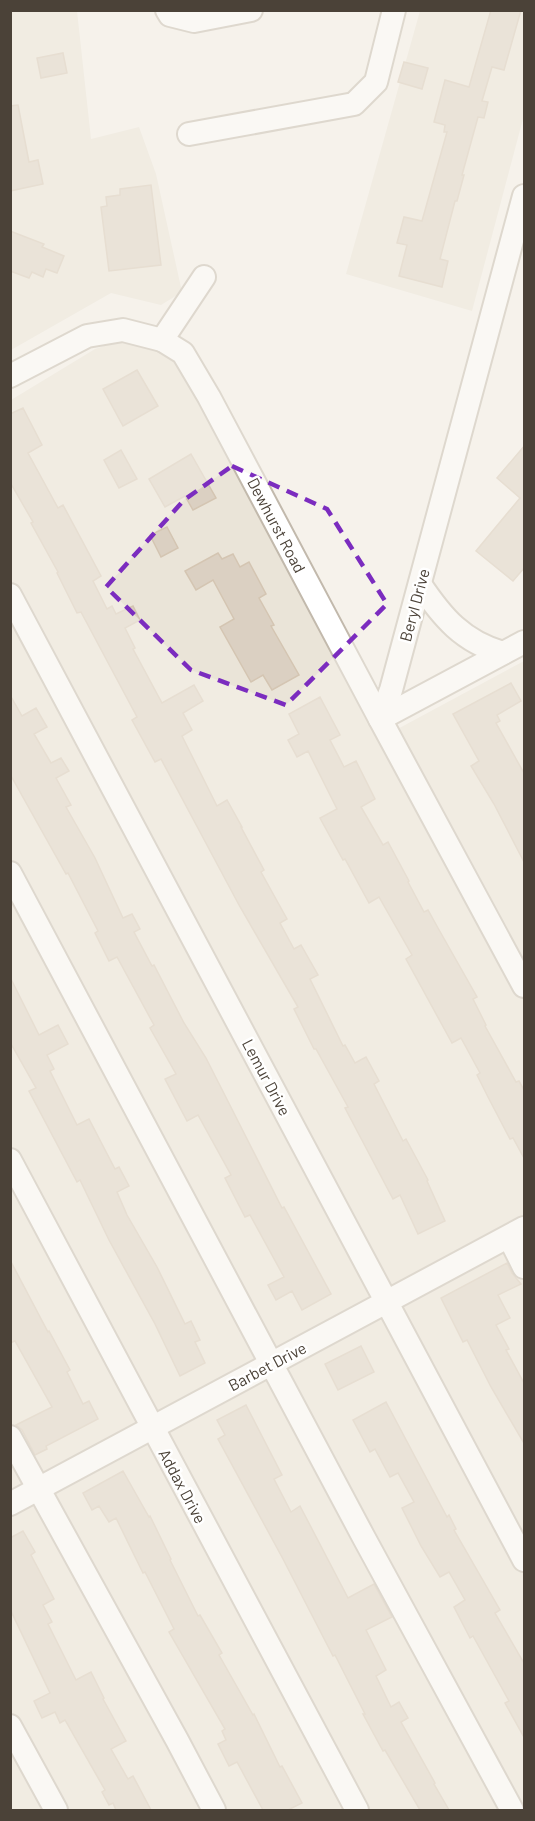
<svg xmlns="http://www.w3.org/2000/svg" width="535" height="1821" font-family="Barlow,sans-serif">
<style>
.residential{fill:#eae4d8}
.building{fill:#dbd0c2;stroke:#d4c5b2;stroke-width:1.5}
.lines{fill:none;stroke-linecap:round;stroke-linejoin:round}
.minor-casing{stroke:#c2b9ac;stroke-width:26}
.minor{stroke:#fff;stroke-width:22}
.marked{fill:none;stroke:#7b2cbf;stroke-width:4.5;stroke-dasharray:12 8;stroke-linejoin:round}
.labels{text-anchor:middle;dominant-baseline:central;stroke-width:5;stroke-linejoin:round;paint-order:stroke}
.street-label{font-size:16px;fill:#4b4238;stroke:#fff}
</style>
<rect width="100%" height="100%" fill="#f6f2eb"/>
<!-- residential -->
<g class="residential">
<polygon points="11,11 77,11 91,139 139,127 156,174 182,292 161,305 111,293 11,350"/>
<polygon points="420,11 524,11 524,115 472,311 346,274"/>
<polygon points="122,340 156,348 181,367 379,739 524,661 524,1810 11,1810 11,400 95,349"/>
</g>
<!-- building -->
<g class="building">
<polygon points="491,10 521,10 504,70 492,67 482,101 488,102 484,118 478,117 462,175 464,175 457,201 455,201 440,259 448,261 442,287 399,276 407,245 397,243 404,217 422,221 447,132 444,132 445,125 434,122 445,80 469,87"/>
<polygon points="63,53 67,73 41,78 37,58"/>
<polygon points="404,62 428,68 422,89 398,82"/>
<polygon points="18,105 29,162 38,160 43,184 10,191 10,106"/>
<polygon points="151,185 161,265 109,271 101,207 107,206 106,197 120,195 120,189"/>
<polygon points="10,231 44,244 42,247 64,256 57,273 46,269 43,277 32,272 29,278 10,271"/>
<polygon points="137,370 158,406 123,426 103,389"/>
<polygon points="23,408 42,445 28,453 58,508 63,505 101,576 93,581 107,609 112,606 116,614 133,606 140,620 125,628 135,648 133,649 162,703 194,685 203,701 183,713 192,730 182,736 217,806 227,800 242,827 241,827 264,870 261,872 287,919 280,923 294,949 301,945 318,975 310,979 343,1046 345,1045 355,1063 366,1057 379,1081 374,1084 403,1141 406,1139 428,1180 427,1181 445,1221 418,1234 400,1195 393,1199 345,1108 348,1107 316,1049 314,1049 294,1009 298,1007 239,905 161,759 155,762 132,720 137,717 81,612 77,613 57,573 58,572 31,523 33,522 10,482 10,414"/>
<polygon points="525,445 525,567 513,581 476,551 520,498 497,478"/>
<polygon points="121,450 137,479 119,488 104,460"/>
<polygon points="191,454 216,498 193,510 185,496 165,507 149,479"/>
<polygon points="167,527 178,548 161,557 150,535"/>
<polygon points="218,553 222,559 233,554 240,567 249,562 266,594 259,598 274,625 271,626 299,675 272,690 263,675 251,682 220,627 234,619 213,580 196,590 185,571"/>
<polygon points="511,683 521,701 497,715 500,721 496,723 525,775 525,864 494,804 471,766 479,761 453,714"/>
<polygon points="10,695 22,716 36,708 47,727 34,734 51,763 61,758 69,771 56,778 71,805 66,807 95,858 123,918 132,914 140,929 134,932 152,966 154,965 184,1023 206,1058 282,1208 284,1207 331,1294 302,1310 292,1291 276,1300 268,1285 284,1277 250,1215 245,1217 225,1178 231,1175 198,1115 187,1121 165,1079 176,1074 150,1028 154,1025 117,957 109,961 95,933 98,931 68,873 66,874 10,774"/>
<polygon points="320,697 340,735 330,740 344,767 356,761 375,799 361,807 383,845 388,842 409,881 408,882 424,912 428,910 438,928 477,997 473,999 486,1025 485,1026 516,1082 519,1081 525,1092 525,1160 513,1138 510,1139 488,1097 477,1075 480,1073 461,1038 452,1043 406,959 412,955 379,897 369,903 345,859 343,860 320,818 337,809 308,751 297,757 288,740 299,734 289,714"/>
<polygon points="10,977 39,1035 58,1025 68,1044 47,1055 54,1069 50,1071 77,1125 89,1119 115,1169 119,1167 129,1186 117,1192 127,1215 157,1267 185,1324 191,1321 200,1340 195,1342 205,1363 180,1376 155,1324 109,1240 80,1180 77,1182 29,1091 36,1088 10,1042"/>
<polygon points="10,1260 48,1332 49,1331 70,1370 67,1372 83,1404 89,1401 98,1419 46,1446 47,1449 35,1455 22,1430 16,1425 52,1407 15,1341 10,1343"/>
<polygon points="507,1263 512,1273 521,1284 498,1295 510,1318 496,1325 509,1349 506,1350 525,1385 525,1445 491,1387 467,1340 463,1342 441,1298"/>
<polygon points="361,1346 374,1372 338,1390 325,1364"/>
<polygon points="386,1402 447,1517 449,1515 456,1529 454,1530 500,1610 495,1613 525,1665 525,1739 505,1703 509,1701 473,1636 470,1638 454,1607 465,1600 449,1572 440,1577 421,1546 402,1508 414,1502 398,1473 390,1477 375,1449 370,1452 353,1420"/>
<polygon points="246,1405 282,1475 274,1479 291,1512 300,1506 348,1598 374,1584 392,1617 366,1630 386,1670 376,1676 391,1707 399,1702 408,1718 401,1722 435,1783 434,1784 449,1810 420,1810 385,1750 383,1751 363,1714 365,1714 335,1655 333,1656 283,1559 218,1439 225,1435 217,1420"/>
<polygon points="123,1471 149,1517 150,1516 171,1559 170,1560 198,1616 200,1615 222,1653 219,1655 253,1715 254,1714 280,1767 282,1766 302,1803 288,1810 263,1810 237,1762 229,1766 218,1744 226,1740 222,1731 225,1729 169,1632 174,1629 145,1572 143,1573 116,1518 109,1522 99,1506 92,1510 83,1493"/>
<polygon points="23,1531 35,1552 31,1555 54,1599 43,1605 52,1622 48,1624 76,1680 91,1672 104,1698 103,1699 126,1741 111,1749 128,1779 133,1776 151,1810 116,1810 113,1803 109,1805 102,1792 105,1790 65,1720 60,1723 55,1712 42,1718 34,1701 50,1693 10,1609 10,1538"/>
</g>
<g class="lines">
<defs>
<g id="minor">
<polyline points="167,10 170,15 194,21 251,10"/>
<polyline points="189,134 354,104 376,82 394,10"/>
<polyline points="524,196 391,690 380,719 524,986"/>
<polyline points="162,340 204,277"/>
<polyline points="10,376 87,336 123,330 162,340 183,353 209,397 380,719 524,642"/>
<path d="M420,584C442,617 463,642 503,653"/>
<polyline points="10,595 524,1560"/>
<polyline points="10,873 363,1536 512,1810"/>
<polyline points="10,1160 357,1810"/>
<polyline points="509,1237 524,1267"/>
<polyline points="10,1437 177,1740 214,1810"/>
<polyline points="10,1504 524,1228"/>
<polyline points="10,1726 56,1810"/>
</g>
</defs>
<!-- minor casing -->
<use href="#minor" class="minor-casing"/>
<!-- minor -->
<use href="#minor" class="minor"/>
</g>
<!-- marked area -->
<path d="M0 0H535V1821H0ZM232,466L327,509L387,604L286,705L191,670L106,587L184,500Z" fill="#f6f2eb" fill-opacity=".55" fill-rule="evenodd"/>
<path class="marked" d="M232,466L327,509L387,604L286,705L191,670L106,587L184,500Z"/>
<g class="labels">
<!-- street labels -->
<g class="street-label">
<text transform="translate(277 525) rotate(62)">Dewhurst Road</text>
<text transform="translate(414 605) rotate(-75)">Beryl Drive</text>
<text transform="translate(267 1077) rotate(62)">Lemur Drive</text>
<text transform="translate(267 1366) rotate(-28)">Barbet Drive</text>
<text transform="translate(183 1486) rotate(62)">Addax Drive</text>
</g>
</g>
<!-- border -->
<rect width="535" height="1821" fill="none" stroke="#4b4238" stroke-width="24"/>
</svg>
